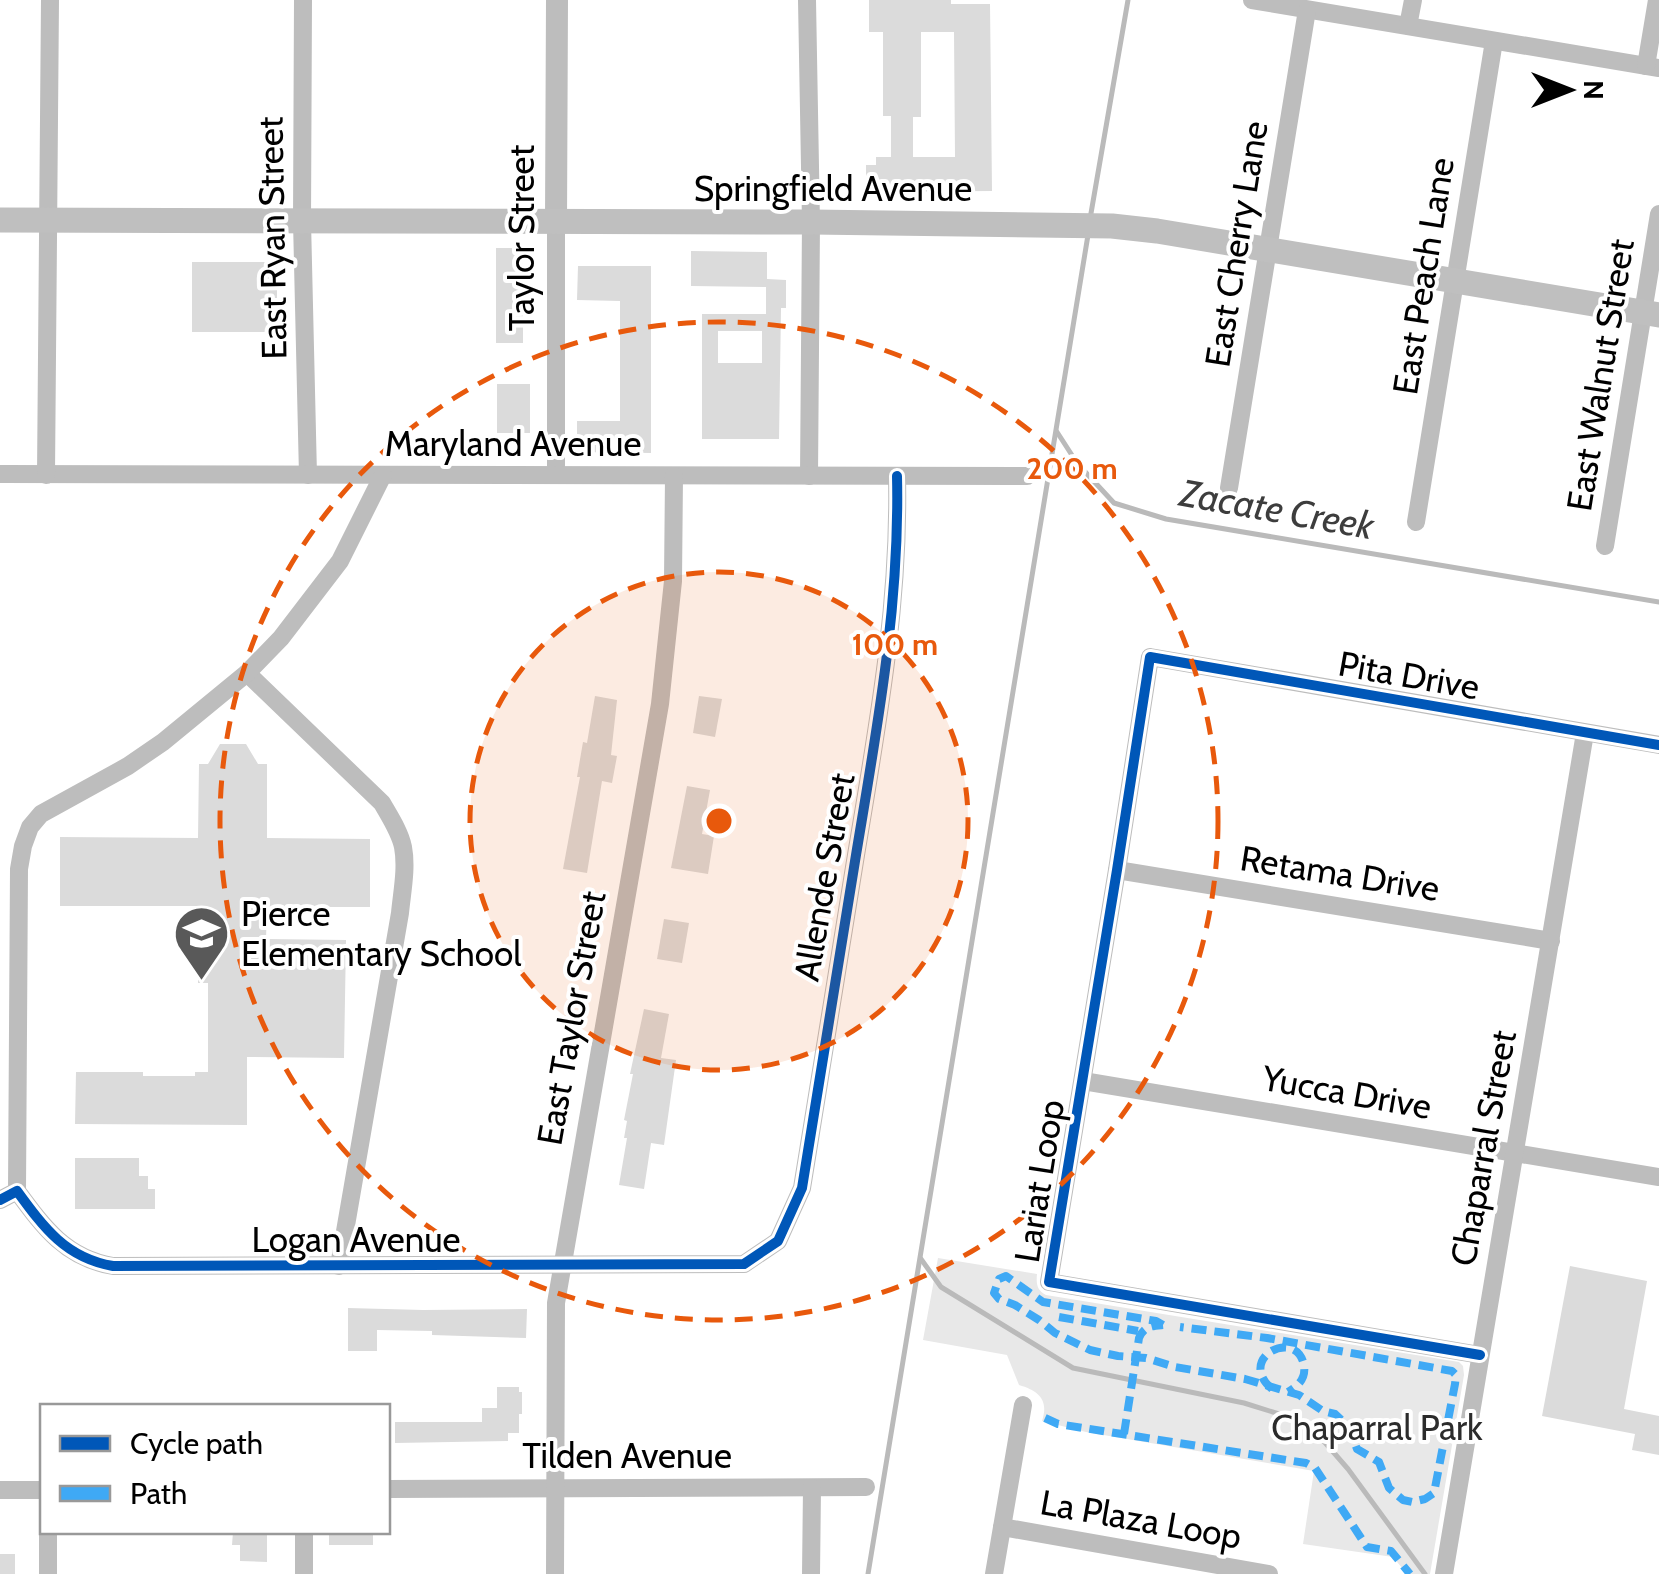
<svg xmlns="http://www.w3.org/2000/svg" width="1659" height="1574" font-family="Cabin,sans-serif">
<style>
.green{fill:#e8e8e8}
.lines{fill:none;stroke-linecap:round;stroke-linejoin:round}
.stream{stroke:#bababa;stroke-width:5}
.building{fill:#dbdbdb;fill-rule:evenodd}
.minor{stroke:#bdbdbd;stroke-width:18}
.tertiary{stroke:#bdbdbd;stroke-width:22}
.secondary{stroke:#bfbfbf;stroke-width:25}
.quiet{stroke:#3fa9f5;stroke-width:8;stroke-dasharray:15 8;stroke-linecap:butt}
.cycleway-casing{stroke:#fff;stroke-width:16}
.cycleway{stroke:#0057b8;stroke-width:10}
.ring{fill:none;stroke:#e8590c;stroke-width:5;stroke-dasharray:18 12}
.labels{text-anchor:middle;dominant-baseline:central;stroke-width:8;stroke-linejoin:round;paint-order:stroke}
.street-label{font-size:35px;fill:#000;stroke:#fff}
.poi-label{font-size:35px;fill:#000;stroke:#fff;text-anchor:start}
.park-label{font-size:35px;fill:#2c2c2c;stroke:#fff}
.water-label{font-size:38px;font-style:italic;fill:#3d3d3d;stroke:#fff}
.centre{fill:#e8590c;stroke:#fff;stroke-width:5}
.ring-label{font-size:30px;text-anchor:middle;font-weight:bold;fill:#e8590c;stroke:#fff;stroke-width:8;stroke-linejoin:round;paint-order:stroke}
</style>
<rect width="100%" height="100%" fill="#fff"/>
<!-- green -->
<path class="green" d="M938,1258L1037,1274C1036,1284 1037,1290 1046,1295L1459,1362L1463,1366L1464,1375L1430,1574H1407L1393,1557L1303,1544L1314,1471L1086,1432L1042,1421C1049,1400 1039,1391 1019,1385L1007,1355L923,1340Z"/>
<g class="lines">
<!-- stream -->
<g class="stream">
<polyline points="1090,219 1128,0"/>
<polyline points="1057,432 1077,463 1114,503 1166,519 1659,602"/>
<polyline points="921,1259 941,1287 1073,1368 1244,1403 1308,1423 1348,1469 1425,1574"/>
<polyline points="868,1574 1088,235"/>
</g>
</g>
<!-- building -->
<g class="building">
<path d="M869,0H951V4H990L992,191L866,192V165H876V157H891V116H883V32H869ZM921,32H954L955,157H913V117H921Z"/>
<rect x="496" y="248" width="27" height="95"/>
<path d="M691,251L767,252V279L786,280V308H781L779,439H702V314H766V287L691,286ZM718,331H762V363H718Z"/>
<rect x="192" y="262" width="85" height="70"/>
<polygon points="578,266 651,266 651,453 577,452 577,421 620,421 620,301 577,300"/>
<rect x="497" y="384" width="33" height="49"/>
<polygon points="595,696 617,700 611,755 617,756 612,783 602,781 587,873 563,869 580,777 577,777 583,742 587,743"/>
<polygon points="699,696 722,699 715,737 693,733"/>
<polygon points="220,744 246,744 258,764 267,764 267,838 370,839 370,907 267,907 266,939 346,940 344,1058 247,1057 247,1125 75,1124 76,1072 143,1072 143,1076 195,1076 195,1072 208,1072 208,983 198,983 198,906 60,906 60,837 198,838 199,764 208,764"/>
<polygon points="687,786 710,790 702,834 714,836 708,874 671,868"/>
<polygon points="664,919 689,923 682,963 657,959"/>
<polygon points="644,1009 669,1014 661,1058 676,1060 664,1145 651,1143 644,1189 619,1185 627,1138 624,1138 627,1121 624,1120 633,1074 630,1074"/>
<polygon points="75,1158 139,1158 139,1176 148,1176 148,1189 155,1189 155,1209 75,1209"/>
<polygon points="1570,1266 1647,1281 1624,1409 1659,1416 1659,1455 1632,1450 1635,1434 1542,1416"/>
<polygon points="348,1308 423,1310 527,1309 526,1338 432,1335 432,1331 377,1330 377,1351 348,1351"/>
<polygon points="497,1387 519,1387 519,1392 522,1392 522,1414 519,1414 519,1433 508,1433 508,1441 395,1443 395,1422 482,1422 482,1408 497,1408"/>
<polygon points="233,1532 267,1532 267,1562 240,1561 240,1545 232,1545"/>
<rect x="329" y="1532" width="44" height="13"/>
<rect x="0" y="1554" width="15" height="20"/>
</g>
<g class="lines">
<!-- minor -->
<g class="minor">
<polyline points="303,0 302,221 308,475"/>
<polyline points="807,0 811,222 809,476"/>
<polyline points="1252,0 1659,68"/>
<polyline points="1408,26 1413,0"/>
<polyline points="1646,66 1657,0"/>
<polyline points="556,221 556,475"/>
<polyline points="0,474 1027,476"/>
<polyline points="46,475 50,0"/>
<polyline points="1229,488 1307,10"/>
<polyline points="1416,522 1494,41"/>
<polyline points="1605,546 1659,214"/>
<path d="M247,673L382,803C390,817 400,832 403,847C407,868 402,892 400,913L339,1266"/>
<polyline points="1117,870 1551,941"/>
<polyline points="1083,1081 1659,1177"/>
<polyline points="17,1191 19,869 23,846 30,827 41,814 128,766 163,742 247,673 281,638 340,561 383,475"/>
<path d="M0,1200L17,1191C44,1228 66,1258 113,1266L744,1264L778,1241L802,1188C819,1077 837,966 856,855C877,728 900,605 897,476"/>
<polyline points="1480,1355 1049,1282 1117,870 1150,657 1659,745"/>
<polyline points="388,1489 866,1487"/>
<polyline points="0,1490 42,1490"/>
<polyline points="1002,1527 1269,1574"/>
<polyline points="48,1574 48,1532"/>
<polyline points="304,1574 304,1532"/>
<polyline points="555,1574 556,1303 660,704 673,581 674,476"/>
<polyline points="811,1574 812,1488"/>
<polyline points="994,1574 1023,1405"/>
<polyline points="1444,1574 1585,733"/>
</g>
<!-- tertiary -->
<polyline class="tertiary" points="556,221 557,0"/>
<!-- secondary -->
<polyline class="secondary" points="0,220 811,222 1112,226 1157,231 1659,315"/>
<!-- quiet -->
<g class="quiet">
<polyline points="1059,1317 1138,1331"/>
<polyline points="1163,1325 1156,1321 1043,1302 1006,1276 999,1279 994,1293 999,1299 1015,1305 1039,1320 1055,1333 1090,1350 1118,1356 1146,1358 1175,1367 1245,1379 1299,1395 1323,1411 1335,1414 1348,1426 1357,1449 1379,1462 1389,1488 1403,1500 1412,1502 1425,1499 1434,1493 1455,1384 1456,1375 1452,1371 1267,1338 1180,1327"/>
<path d="M1272,1389C1235,1357 1298,1327 1304,1366C1306,1379 1298,1386 1288,1392"/>
<polyline points="1045,1418 1058,1424 1306,1463 1315,1468 1367,1547 1391,1551 1410,1574"/>
<path d="M1124,1434L1139,1338C1144,1326 1152,1326 1163,1325"/>
</g>
<defs>
<g id="cycleway">
<path d="M0,1200L17,1191C44,1228 66,1258 113,1266L744,1264L778,1241L802,1188C819,1077 837,966 856,855C877,728 900,605 897,476"/>
<polyline points="1480,1355 1049,1282 1117,870 1150,657 1659,745"/>
</g>
</defs>
<!-- cycleway casing -->
<use href="#cycleway" class="cycleway-casing"/>
<!-- cycleway -->
<use href="#cycleway" class="cycleway"/>
</g>
<!-- distance rings -->
<circle cx="719" cy="821" r="249" fill="#e8590c" fill-opacity=".12"/>
<g class="ring">
<circle cx="719" cy="821" r="249"/>
<circle cx="719" cy="821" r="499"/>
</g>
<!-- icons -->
<defs>
<symbol id="school-pin" viewBox="-11 -11 22 30"><path d="M0 17L-7.5 6A9.5 9.5 0 1 1 7.5 6Z" fill="#595959" stroke="#fff"/><path d="M0-5L7-2L0 1L-7-2ZM-4 1L0 2.5L4 1V4Q0 6-4 4Z" fill="#fff"/></symbol>
</defs>
<g fill-rule="evenodd">
<use href="#school-pin" x="170" y="902" width="63" height="86"/>
</g>
<g class="labels">
<!-- street labels -->
<g class="street-label">
<text x="833" y="188">Springfield Avenue</text>
<text transform="translate(272 238) rotate(-91)">East Ryan Street</text>
<text transform="translate(521 238) rotate(-90)">Taylor Street</text>
<text transform="translate(1236 244) rotate(-81)">East Cherry Lane</text>
<text transform="translate(1423 276) rotate(-81)">East Peach Lane</text>
<text transform="translate(1600 375) rotate(-81)">East Walnut Street</text>
<text x="513" y="443">Maryland Avenue</text>
<text transform="translate(1409 675) rotate(10)">Pita Drive</text>
<text transform="translate(1340 873) rotate(9)">Retama Drive</text>
<text transform="translate(824 877) rotate(-80)">Allende Street</text>
<text transform="translate(571 1018) rotate(-80)">East Taylor Street</text>
<text transform="translate(1347 1092) rotate(10)">Yucca Drive</text>
<text transform="translate(1483 1148) rotate(-80)">Chaparral Street</text>
<text transform="translate(1039 1181) rotate(-81)">Lariat Loop</text>
<text x="356" y="1239">Logan Avenue</text>
<text x="627" y="1455">Tilden Avenue</text>
<text transform="translate(1141 1519) rotate(10)">La Plaza Loop</text>
</g>
<!-- poi labels -->
<g class="poi-label">
<text x="241" y="913">Pierce<tspan x="241" dy="40">Elementary School</tspan></text>
</g>
<!-- park labels -->
<g class="park-label">
<text x="1377" y="1427">Chaparral Park</text>
</g>
<!-- water labels -->
<g class="water-label">
<text transform="translate(1277 509) rotate(10)">Zacate Creek</text>
</g>
</g>
<circle cx="719" cy="821" r="15" class="centre"/>
<g class="ring-label">
<text x="1072" y="479">200 m</text>
<text x="895" y="655">100 m</text>
</g>
<!-- legend -->
<rect x="40" y="1404" width="350" height="130" fill="#ffffff" stroke="#999999" stroke-width="2.5"/>
<rect x="60" y="1436" width="50" height="15" fill="#0057b8" stroke="#999999" stroke-width="2.5"/>
<text x="130" y="1454" font-size="30" fill="#000000">Cycle path</text>
<rect x="60" y="1486" width="50" height="15" fill="#3fa9f5" stroke="#999999" stroke-width="2.5"/>
<text x="130" y="1504" font-size="30" fill="#000000">Path</text>
<!-- north arrow -->
<g transform="translate(1569 90) rotate(90)" stroke="#ffffff" stroke-width="8" paint-order="stroke">
<path d="M0-8L18 38L0 25L-18 38Z" fill="#000000"/>
<text y="-15" font-size="28" font-weight="bold" text-anchor="middle" fill="#000000">N</text>
</g>
</svg>
